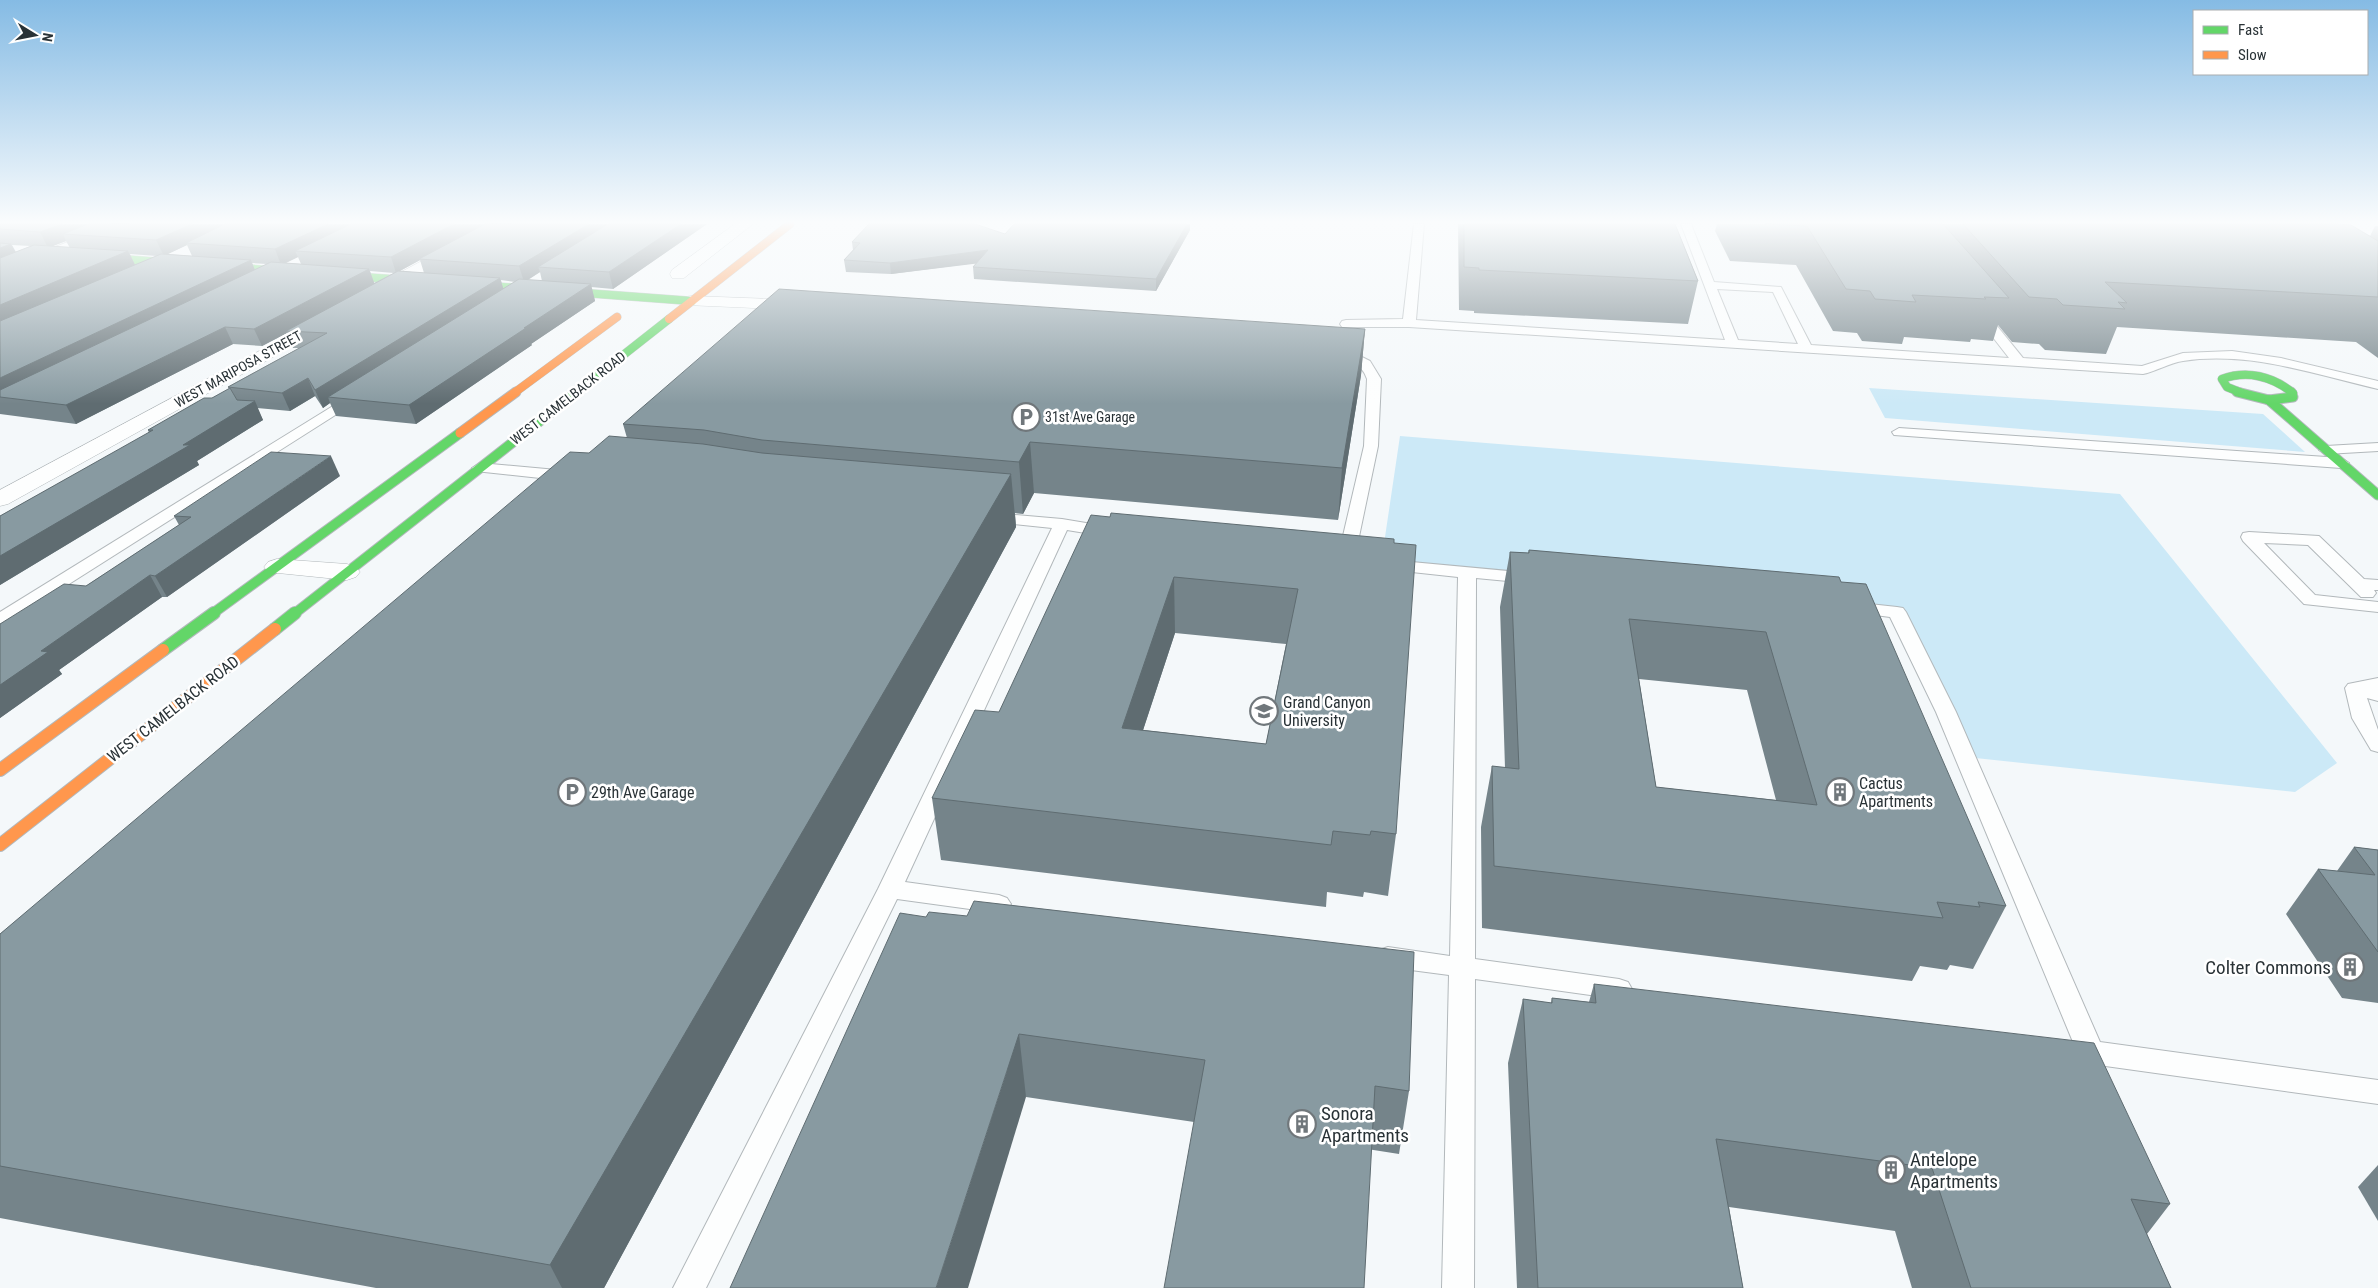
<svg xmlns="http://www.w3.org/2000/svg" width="2378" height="1288" font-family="'Roboto Condensed',sans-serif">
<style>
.green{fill:#cce9f7}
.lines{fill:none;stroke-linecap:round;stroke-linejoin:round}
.lane-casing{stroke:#b2b8bb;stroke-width:2}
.street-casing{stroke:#b2b8bb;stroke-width:1}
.fast-far2-casing{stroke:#b2b8bb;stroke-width:9}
.fast-far1-casing{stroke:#b2b8bb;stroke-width:11}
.fast-casing{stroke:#b2b8bb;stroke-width:14}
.slow-far2-casing{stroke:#b2b8bb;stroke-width:9}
.slow-far1-casing{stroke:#b2b8bb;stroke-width:11}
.slow-casing{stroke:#b2b8bb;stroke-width:14}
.lane{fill:#fdfefe;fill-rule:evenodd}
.street{fill:#fdfefe;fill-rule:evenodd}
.fast-far2{stroke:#63d668;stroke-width:8}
.fast-far1{stroke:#63d668;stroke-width:9}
.fast{stroke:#63d668;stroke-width:12}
.slow-far2{stroke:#ff974d;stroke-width:8}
.slow-far1{stroke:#ff974d;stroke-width:9}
.slow{stroke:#ff974d;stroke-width:12}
.wall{fill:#75848a;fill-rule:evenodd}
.shaded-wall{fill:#5f6c71}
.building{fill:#889aa1;stroke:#5f6c71;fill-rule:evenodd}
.labels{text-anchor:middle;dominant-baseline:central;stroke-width:5;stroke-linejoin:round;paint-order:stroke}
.far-street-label{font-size:14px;fill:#293236;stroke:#fff}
.far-poi-label{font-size:14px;fill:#293236;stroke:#fff;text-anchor:start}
.poi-label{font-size:16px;fill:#293236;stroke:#fff;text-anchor:start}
.street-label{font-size:16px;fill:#293236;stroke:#fff}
.near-poi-label{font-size:19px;fill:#293236;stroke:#fff;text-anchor:start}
</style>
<rect width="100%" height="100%" fill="#f4f8fa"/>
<!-- green -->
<g class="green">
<polygon points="1869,388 2263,414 2305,452 1885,418"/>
<polygon points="1400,436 2120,494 2337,763 2295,792 1966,757 1897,612 1381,564"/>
</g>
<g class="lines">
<defs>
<g id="lane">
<polygon points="113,224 128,224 0,276 0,269"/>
<path d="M1414,224H1424L1416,320L1725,340L1681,224H1691L1714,282L1781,287L1811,345L2009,358L1974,313L1980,309L1984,310L2023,358L2142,366L2183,353L2232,351L2281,358L2378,381V389C2314,374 2249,351 2183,361C2169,363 2157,371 2143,374L1409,327H1342L1340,324L1342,321L1346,320L1403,319ZM1717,289L1773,292L1798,344L1738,340Z"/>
<path d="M1338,350L1360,356L1370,361L1381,379L1378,446L1356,551L1360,555L1358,559C1351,560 1343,560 1339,553L1364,446L1367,379C1362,363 1348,360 1333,357L1331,354Z"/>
<polygon points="354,393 361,397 359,400 6,624 0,625 0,612"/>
<polygon points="1899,428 2341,458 2349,463 2341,468 1894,435 1892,432"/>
<polygon points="2378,443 2378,451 2326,454 2319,450 2326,446"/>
<polygon points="480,463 568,471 576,476 568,481 475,471 472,468"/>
<polygon points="991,513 1062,519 1116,528 1118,532 1116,536 1110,537 1067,530 905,882 999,895 1007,898 1011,904 1007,910 999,913 897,899 706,1288 673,1288 878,889 1052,528 985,521 983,518 985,515"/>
<polygon points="2249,532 2319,536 2364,579 2378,580 2378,590 2374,590 2376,593 2373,597 2361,597 2308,545 2264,543 2315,595 2378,602 2378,612 2304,604 2243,541 2241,537 2243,533"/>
<polygon points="1390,560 1530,573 1536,574 1539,578 1536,582 1530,583 1476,578 1475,959 1619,979 1628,982 1632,989 1628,996 1619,999 1475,979 1474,1288 1442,1288 1449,975 1388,967 1379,964 1376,957 1379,950 1388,947 1450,956 1458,577 1384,569 1381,565 1384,561"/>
<polygon points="1851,602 1897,607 1903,608 1906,612 1956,712 2100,1042 2378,1080 2378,1104 2091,1064 2071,1059 2067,1051 2073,1042 1936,712 1890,617 1845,611 1842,607 1845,603"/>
<polygon points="2378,678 2378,701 2367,698 2378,730 2378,752 2371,750 2352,718 2345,688 2348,684"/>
</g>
<g id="street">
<polygon points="491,224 511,224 508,227 389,293 377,293 374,289 377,285"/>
<polygon points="735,224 753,224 684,278 672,278 670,274 672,270"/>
<polygon points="692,296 801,300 807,301 810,305 807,309 801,310 686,305 683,301 686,297"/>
<polygon points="323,317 329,318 332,322 329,326 8,504 0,506 0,490"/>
<polygon points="277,559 347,564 356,567 360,572 356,577 347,580 268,572 264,567 268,562"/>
</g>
<g id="fast-far2">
<polyline points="95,257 294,272"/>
<polyline points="335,275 419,281"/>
<polyline points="464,284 692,301"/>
<polyline points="575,393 669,319"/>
<path d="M2242,393L2227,387L2222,379C2247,370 2272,376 2293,393"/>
</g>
<g id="fast-far1">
<polyline points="2237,392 2269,400"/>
<polyline points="2269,400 2378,495"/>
<polyline points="2269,400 2293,397 2291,392"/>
<polyline points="212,614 460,433"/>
<polyline points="294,614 577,392"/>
</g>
<g id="fast">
<polyline points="275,629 295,613"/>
<polyline points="163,650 214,613"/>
</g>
<g id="slow-far2">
<polyline points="669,319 790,224"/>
<polyline points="514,393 617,317"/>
</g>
<polyline id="slow-far1" points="460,433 516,392"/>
<g id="slow">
<polyline points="0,770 163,650"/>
<polyline points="0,845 275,629"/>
</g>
</defs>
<!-- lane casing -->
<use href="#lane" class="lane-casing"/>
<!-- street casing -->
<use href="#street" class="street-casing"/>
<!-- fast-far2 casing -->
<use href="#fast-far2" class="fast-far2-casing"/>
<!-- fast-far1 casing -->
<use href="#fast-far1" class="fast-far1-casing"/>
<!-- fast casing -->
<use href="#fast" class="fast-casing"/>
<!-- slow-far2 casing -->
<use href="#slow-far2" class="slow-far2-casing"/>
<!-- slow-far1 casing -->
<use href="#slow-far1" class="slow-far1-casing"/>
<!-- slow casing -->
<use href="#slow" class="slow-casing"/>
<!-- lane -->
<use href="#lane" class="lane"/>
<!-- street -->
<use href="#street" class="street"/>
<!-- fast-far2 -->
<use href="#fast-far2" class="fast-far2"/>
<!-- fast-far1 -->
<use href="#fast-far1" class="fast-far1"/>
<!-- fast -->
<use href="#fast" class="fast"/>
<!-- slow-far2 -->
<use href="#slow-far2" class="slow-far2"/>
<!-- slow-far1 -->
<use href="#slow-far1" class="slow-far1"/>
<!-- slow -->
<use href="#slow" class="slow"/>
</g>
<!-- wall -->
<g class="wall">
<path d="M0,224H707L613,289L591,287L595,301L531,344L532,345L416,424L336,416L330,403L323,408L315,396L290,411L257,408L263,420L197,461L199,465L0,585V516L149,433L148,430L212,398L229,389L228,387L299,348H293L287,333L262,346L233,344L76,424L0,414ZM66,241L70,248L52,246ZM12,245L31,246L16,252ZM187,245L192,256L167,254ZM130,254L157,256L135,265ZM298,257L301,264L286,263ZM420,260L424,273L400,271ZM252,263L267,264L255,270ZM370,271L394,273L374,283ZM540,272L542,281L528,280ZM501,280L515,282L503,289Z"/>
<polygon points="1014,224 1190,224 1190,230 1156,291 974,279 973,267 976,263 891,274 846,272 844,260 853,250 852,242 1005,234"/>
<polygon points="1458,224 1675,224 1698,281 1688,324 1474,313 1474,311 1459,310"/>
<polygon points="1717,224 2336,224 2370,236 2375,226 2378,226 2378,358 2356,342 2117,327 2106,354 2045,350 2039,344 2012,342 1998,325 1993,341 1971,339 1970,342 1904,337 1902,344 1862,341 1857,333 1833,331 1796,265 1730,261 1715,231"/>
<polygon points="1365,329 1361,375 1338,520 1034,493 1023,514 1015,513 1016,527 604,1288 376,1288 0,1218 0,934 589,453 627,438 623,424"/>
<polygon points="340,476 167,597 162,597 59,670 62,674 0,718 0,624 86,586 179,525 174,516"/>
<path d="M1110,517L1394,543L1396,834L1388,896L1364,892L1363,897L1327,892L1326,907L941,860L932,798L999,712ZM1175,633L1286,644L1266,744L1143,730Z"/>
<path d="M1529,550L1841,582L2006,906L1973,969L1950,965L1947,970L1920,966L1912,981L1482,928L1481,827L1492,766L1505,768L1500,607L1510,552L1528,553ZM1639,679L1747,690L1776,800L1656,787Z"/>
<polygon points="2354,847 2378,850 2378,1003 2342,998 2286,914 2318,869 2337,871"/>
<polygon points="900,913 1409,1091 1399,1154 1194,1122 1026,1097"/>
<polygon points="1594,984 2170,1204 2147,1234 2171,1288 1912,1288 1895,1231 1729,1207 1743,1288 1517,1288 1508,1063 1523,999 1551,1003 1552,998 1589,1002"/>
<polygon points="2378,1165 2378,1221 2358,1187"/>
</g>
<!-- shaded-wall -->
<g class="shaded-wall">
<polygon points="62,224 108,224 63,234 66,241 48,248 40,232"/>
<polygon points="192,224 230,224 186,243 187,245 164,256 156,240"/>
<polygon points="328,224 365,224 295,251 298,257 281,265 275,249"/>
<polygon points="454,224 487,224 419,259 420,260 396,273 391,257"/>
<polygon points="589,224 617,224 538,267 540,272 524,282 519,266"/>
<polygon points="681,224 707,224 613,289 609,272"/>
<polygon points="1187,224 1190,224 1190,230 1156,291 1156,279"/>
<polygon points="11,244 19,259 0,267 0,248"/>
<polygon points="988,250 989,262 891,274 890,263"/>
<polygon points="128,251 136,267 0,326 0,305"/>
<polygon points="251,260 257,276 0,397 0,378"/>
<polygon points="369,269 375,285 286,331 287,333 262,346 254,329"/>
<polygon points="500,278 505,294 328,397 330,403 323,408 315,390"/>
<polygon points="591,284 595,301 531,344 532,345 416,424 409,405 524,328"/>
<polygon points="225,327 233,344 76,424 66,405"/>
<polygon points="1365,329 1361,375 1338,520 1342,468"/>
<polygon points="308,378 315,396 290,411 282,393"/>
<polygon points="255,401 263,420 197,461 199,465 0,585 0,556"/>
<polygon points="1030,442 1034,493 1023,514 1019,462"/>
<polygon points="331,456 340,476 167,597 155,576"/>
<polygon points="1011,474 1016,527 604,1288 562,1288 550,1265"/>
<polygon points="150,575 162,597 59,670 62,674 0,718 0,685 41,651"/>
<polygon points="1174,577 1175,633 1124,788 1122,728"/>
<polygon points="1019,1034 1026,1097 968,1288 936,1288"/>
</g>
<!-- building -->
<g class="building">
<polygon points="0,224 62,224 40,232 0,229"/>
<polygon points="88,224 192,224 156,240 63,234"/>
<polygon points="225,224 328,224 275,249 186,243"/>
<polygon points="351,224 454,224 391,257 295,251"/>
<polygon points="485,224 589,224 519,266 419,259"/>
<polygon points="608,224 681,224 609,272 538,267"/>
<polygon points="869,224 975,224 1005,234 1014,224 1187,224 1156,279 973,267 988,250 890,263 844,260 860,243 852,242"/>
<polygon points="1464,224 1675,224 1698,281 1479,270 1479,268 1464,267"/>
<polygon points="1765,224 1943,224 2009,298 1984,297 1986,299 1912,295 1916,302 1875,299 1870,291 1846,289 1807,226"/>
<polygon points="1963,224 2336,224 2351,225 2378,241 2378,297 2105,282 2127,303 2118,302 2125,309 2063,305 2057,299 2029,297"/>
<polygon points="0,243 11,244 0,248"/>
<polygon points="34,245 128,251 0,305 0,258"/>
<polygon points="161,254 251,260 0,378 0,321"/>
<polygon points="271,262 369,269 254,329 225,327 66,405 0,397 0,390"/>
<polygon points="398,271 500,278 315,390 308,378 282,393 228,387 327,333 286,331"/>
<polygon points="519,279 591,284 524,328 526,328 409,405 328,397"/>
<polygon points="779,289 1365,329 1342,468 1030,442 1019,462 762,440 704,430 623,424"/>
<polygon points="230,388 237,400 255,401 183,445 190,445 0,556 0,516 153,430 148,430 204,398 212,398"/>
<polygon points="609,436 703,444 762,453 1011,474 550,1265 0,1166 0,934 570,452 589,453"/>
<polygon points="271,452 331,456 155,576 150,575 41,651 48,652 0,685 0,624 64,584 86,586 191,517 174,516"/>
<path d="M1111,513L1394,539V543L1416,545L1396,834L1371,831L1370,835L1333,831L1331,845L932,798L975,710L999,712L1091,515L1110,517ZM1174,577L1298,589L1266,744L1122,728Z"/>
<path d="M1529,550L1839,577L1841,582L1866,584L2006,906L1978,902L1980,907L1937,902L1943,918L1494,866L1492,766L1519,769L1510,552L1529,553ZM1629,619L1766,632L1817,805L1656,787Z"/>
<polygon points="2354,847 2378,850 2378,952 2318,869 2375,875"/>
<polygon points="974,901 1414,952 1409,1091 1375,1086 1364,1288 1164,1288 1205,1060 1019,1034 936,1288 730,1288 900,913 926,917 929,912 967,916"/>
<polygon points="1594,984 2094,1043 2170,1204 2131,1199 2171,1288 1971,1288 1932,1168 1716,1139 1743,1288 1538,1288 1523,999 1552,1003 1552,998 1596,1003"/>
</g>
<!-- sky -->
<linearGradient id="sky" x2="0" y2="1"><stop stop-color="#85bbe4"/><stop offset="0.55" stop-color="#fafcfd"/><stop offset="1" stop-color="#fafcfd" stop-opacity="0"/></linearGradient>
<rect width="2378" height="404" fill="url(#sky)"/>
<!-- icons -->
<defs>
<symbol id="parking-ring" viewBox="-11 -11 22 22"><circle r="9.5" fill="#fff" stroke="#70777b" stroke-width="1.5"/><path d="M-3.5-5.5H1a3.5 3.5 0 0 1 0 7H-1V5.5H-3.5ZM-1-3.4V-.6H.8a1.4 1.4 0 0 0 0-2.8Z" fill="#70777b"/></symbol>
<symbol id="university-ring" viewBox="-11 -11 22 22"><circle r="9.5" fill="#fff" stroke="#70777b" stroke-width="1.5"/><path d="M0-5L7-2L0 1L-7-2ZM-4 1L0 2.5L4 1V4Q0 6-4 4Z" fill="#70777b"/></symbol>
<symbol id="building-ring" viewBox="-11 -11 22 22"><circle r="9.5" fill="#fff" stroke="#70777b" stroke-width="1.5"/><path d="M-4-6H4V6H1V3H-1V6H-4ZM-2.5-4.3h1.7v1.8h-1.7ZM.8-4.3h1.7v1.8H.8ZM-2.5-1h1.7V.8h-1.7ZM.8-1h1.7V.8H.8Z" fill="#70777b"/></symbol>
</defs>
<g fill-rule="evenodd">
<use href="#parking-ring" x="1010" y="401" width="32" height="32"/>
<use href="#university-ring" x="1248" y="695" width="32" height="32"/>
<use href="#parking-ring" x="556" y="776" width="32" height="32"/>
<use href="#building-ring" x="1824" y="776" width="32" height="32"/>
<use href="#building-ring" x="2334" y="951" width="32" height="32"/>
<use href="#building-ring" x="1286" y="1108" width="32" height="32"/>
<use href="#building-ring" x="1875" y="1154" width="32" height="32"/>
</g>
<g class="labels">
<!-- far-street labels -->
<g class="far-street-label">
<text transform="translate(238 369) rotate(-29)">WEST MARIPOSA STREET</text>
<text transform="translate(568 398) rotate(-38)">WEST CAMELBACK ROAD</text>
</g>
<!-- far-poi labels -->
<g class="far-poi-label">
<text x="1045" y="417">31st Ave Garage</text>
</g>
<!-- poi labels -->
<g class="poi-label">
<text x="1283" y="702">Grand Canyon<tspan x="1283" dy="18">University</tspan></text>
<text x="1859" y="783">Cactus<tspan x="1859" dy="18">Apartments</tspan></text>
<text x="591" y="792">29th Ave Garage</text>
</g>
<!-- street labels -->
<g class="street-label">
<text transform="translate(173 709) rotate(-38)">WEST CAMELBACK ROAD</text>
</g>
<!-- near-poi labels -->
<g class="near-poi-label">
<text x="2331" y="967" text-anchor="end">Colter Commons</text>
<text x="1321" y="1113">Sonora<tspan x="1321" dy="22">Apartments</tspan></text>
<text x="1910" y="1159">Antelope<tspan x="1910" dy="22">Apartments</tspan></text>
</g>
</g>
<!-- legend -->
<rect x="2193" y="10" width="175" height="65" fill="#ffffff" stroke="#a9adaf"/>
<rect x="2203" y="26" width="25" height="8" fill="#63d668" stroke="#a9adaf"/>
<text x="2238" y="35" font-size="15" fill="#293236">Fast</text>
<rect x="2203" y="51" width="25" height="8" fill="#ff974d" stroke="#a9adaf"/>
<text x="2238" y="60" font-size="15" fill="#293236">Slow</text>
<!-- north arrow -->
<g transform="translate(35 35) rotate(100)" stroke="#ffffff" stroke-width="4" paint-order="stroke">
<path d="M0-4L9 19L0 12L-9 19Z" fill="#293236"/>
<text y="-8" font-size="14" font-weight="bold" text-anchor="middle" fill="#293236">N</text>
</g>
</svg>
